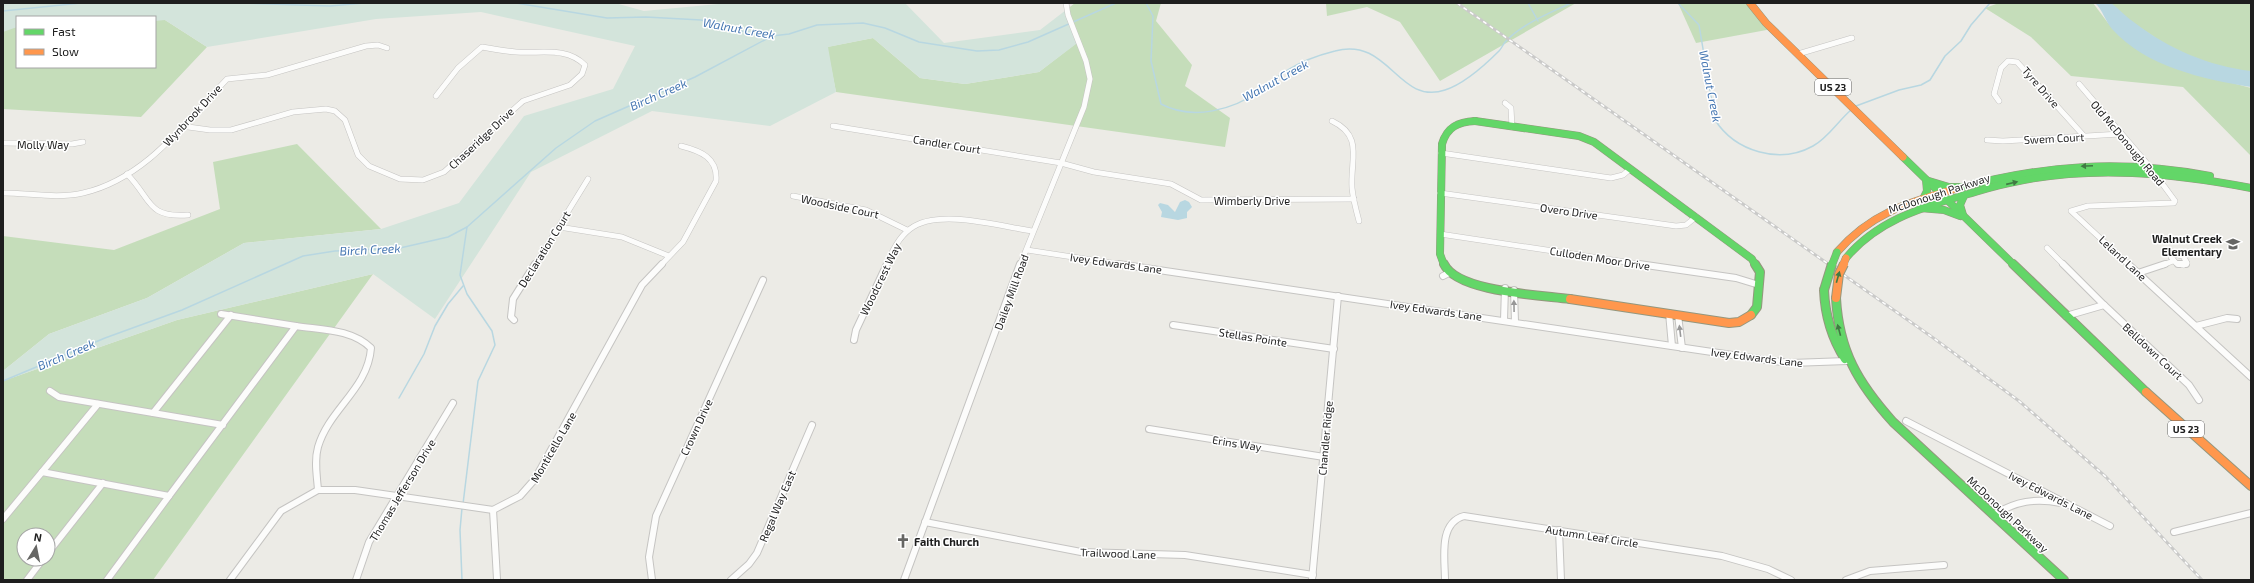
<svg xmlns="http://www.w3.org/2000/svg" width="2254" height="583" font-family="'Exo 2',sans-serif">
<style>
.forest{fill:#c5ddba;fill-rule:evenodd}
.wetland{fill:#d3e4db}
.water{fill:#b8d7e1}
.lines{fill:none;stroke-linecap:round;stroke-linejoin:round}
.stream{stroke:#b8d7e1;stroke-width:1.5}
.street-far1-casing{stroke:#c5c4c2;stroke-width:6}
.street-casing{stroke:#c5c4c2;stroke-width:8}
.fast-far1-casing{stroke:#94977e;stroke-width:8}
.fast-casing{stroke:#94977e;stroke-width:10}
.slow-far1-casing{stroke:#94977e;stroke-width:8}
.slow-casing{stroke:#94977e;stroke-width:10}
.street-far1{stroke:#fcfcfb;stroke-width:5}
.street{stroke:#fcfcfb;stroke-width:6}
.fast-far1{stroke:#63d668;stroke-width:7}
.fast{stroke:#63d668;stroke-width:8}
.slow-far1{stroke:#ff974d;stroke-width:7}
.slow{stroke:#ff974d;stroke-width:8}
.rail-casing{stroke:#cacac9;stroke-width:3}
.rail{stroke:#fff;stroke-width:1.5;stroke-dasharray:4;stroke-linecap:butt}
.fast-bridge-far1-casing{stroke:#94977e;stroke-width:8;stroke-linecap:butt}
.fast-bridge-casing{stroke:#94977e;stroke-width:10;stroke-linecap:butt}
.slow-bridge-far1-casing{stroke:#94977e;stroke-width:8;stroke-linecap:butt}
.slow-bridge-casing{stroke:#94977e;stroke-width:10;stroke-linecap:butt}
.fast-bridge-far1{stroke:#63d668;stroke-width:7}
.fast-bridge{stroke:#63d668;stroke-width:8}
.slow-bridge-far1{stroke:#ff974d;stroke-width:7}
.slow-bridge{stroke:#ff974d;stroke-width:8}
.oneway{fill:#407a43}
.oneway2{fill:#989898}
.labels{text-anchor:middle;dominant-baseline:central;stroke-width:3;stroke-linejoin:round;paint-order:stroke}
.shield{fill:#fff;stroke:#626262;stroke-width:1}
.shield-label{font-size:10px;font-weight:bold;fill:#1e1e1e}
.street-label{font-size:11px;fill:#1e1e1e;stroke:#fff}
.poi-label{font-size:11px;font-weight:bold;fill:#1e1e1e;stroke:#fff;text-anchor:end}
.water-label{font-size:12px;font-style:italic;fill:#4677b2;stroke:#fff}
</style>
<rect width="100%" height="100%" fill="#ecebe6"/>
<!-- forest -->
<g class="forest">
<polygon points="1075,3 1161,3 1156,21 1192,65 1185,86 1230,118 1225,147 836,92 827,47 873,38 920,78 965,84 1039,72 1079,41 1066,10"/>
<polygon points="1326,3 1576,3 1440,81 1400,22 1367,7 1327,16"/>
<polygon points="1678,3 1749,3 1772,29 1696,43"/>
<polygon points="1999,3 2093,3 2108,23 2191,72 2251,88 2251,156 2183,87 2071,76 2031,37 1985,8"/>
<polygon points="2108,3 2251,3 2251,75 2181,55 2129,20"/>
<polygon points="155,19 165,20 207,47 141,117 3,109 3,28 17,27 17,67 155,67"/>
<polygon points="297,144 381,229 244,243 147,298 49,334 3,371 3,236 114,250 220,209 213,162"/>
<path d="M373,274L153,580H3V381L177,320ZM24,535H48V559H24Z"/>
</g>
<!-- wetland -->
<polygon class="wetland" points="3,3 615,3 644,11 729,3 905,3 944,43 1040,30 1066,10 1080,41 1039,72 965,84 920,78 873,38 828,47 836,92 770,126 652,111 531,172 435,319 373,274 177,320 3,381 3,371 49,334 147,298 244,243 381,229 459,203 524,116 613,89 635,46 481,12 376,19 207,47 165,20 155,21 155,17 17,17 17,27 3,32"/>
<!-- water -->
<g class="water">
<path d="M2095,3H2111C2119,9 2126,17 2135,23C2169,49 2209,66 2251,71V87C2203,79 2146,67 2112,29C2105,21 2103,10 2095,3Z"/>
<polygon points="1185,200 1189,202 1192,207 1187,212 1187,218 1178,220 1161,217 1162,212 1158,205 1160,203 1168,205 1175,212 1180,202"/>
</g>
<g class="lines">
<!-- stream -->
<g class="stream">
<polyline points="242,3 330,6 364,3"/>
<polyline points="516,3 607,18 646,17 701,20 740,31 772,36 789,34 817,25 863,23 885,28 919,42 977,51 999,50 1028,42 1116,3"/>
<path d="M1146,3L1153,16L1151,61L1161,104C1193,121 1233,110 1261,90C1270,84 1278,75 1288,70C1302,61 1319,55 1335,51C1389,36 1398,106 1445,90C1464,84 1484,66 1499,51C1502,48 1503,44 1506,41C1522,24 1550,13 1571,3"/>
<polyline points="1528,3 1538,21"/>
<path d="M1678,3L1699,25L1715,120C1735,151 1779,165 1813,146C1828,138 1838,121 1851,110"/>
<polyline points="3,11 81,3"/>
<polyline points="1856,106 1899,90 1921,85 1930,80 1945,56 1961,41 1971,25 1990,3"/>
<polyline points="3,381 105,338 182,310 303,256 335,251 400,248 448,237 467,227 556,148 595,121 695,77 772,36"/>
<polyline points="399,398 424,354 435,326 448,304 463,286"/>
<polyline points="463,504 478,381 495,345 492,331 467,294 460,275 467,227"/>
<polyline points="462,508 460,530 462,580"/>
</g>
<defs>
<g id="street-far1">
<polyline points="1798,54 1852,38"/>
<polyline points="2079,84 2150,167 2175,201 2174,203 2088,206 2071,211 2129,265"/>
<polyline points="1999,101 1994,94 2001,68 2008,61 2017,62 2084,136"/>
<polyline points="1505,103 1511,108 1512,127"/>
<path d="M1332,121C1364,136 1350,160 1352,188C1353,199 1356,210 1359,221"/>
<path d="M181,126L210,130H231L293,112L326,109L335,111L345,120L358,155L369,166L400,179L423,180L444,172L523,101L570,85L582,74L585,65C566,46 540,54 516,52C505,51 493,49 482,47L458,68L436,96"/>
<polyline points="833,126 1061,163 1094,172 1171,184 1201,200 1354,199"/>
<polyline points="1987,140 2003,141 2120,134"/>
<polyline points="3,143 72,144 83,142"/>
<polyline points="1441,153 1611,178 1623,175 1630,169"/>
<path d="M127,174C152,199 146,218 188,215"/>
<path d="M3,193C29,193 57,199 83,193C145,179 185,123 227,79L267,75L366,46L378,45L387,48"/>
<polyline points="1440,193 1676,226 1686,225 1696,217"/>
<polyline points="793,196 866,210 907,230"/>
<polyline points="559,227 622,237 669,256"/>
<polyline points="1440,234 1646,265"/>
<polyline points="2047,248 2064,265"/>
<polyline points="1027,250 1125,265"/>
<polyline points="535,265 588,179"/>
<path d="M661,265L683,242L716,181C718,158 701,151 681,146"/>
<path d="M886,265C892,252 898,238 910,229C937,208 999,226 1032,231"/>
<polyline points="1020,265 1084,107 1090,79 1086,61 1068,15 1066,3"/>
<polyline points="2163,265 2173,261"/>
<polyline points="2182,265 2176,263 2171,257 2173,254 2183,256 2187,263 2184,265"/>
</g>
<g id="street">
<polyline points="1118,264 1766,360 1791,363 1847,361"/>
<polyline points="1639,264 1736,278 1759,285"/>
<polyline points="2063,264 2104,305 2066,316"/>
<polyline points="2128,264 2251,377"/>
<polyline points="2178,264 2186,264"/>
<polyline points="2138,273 2165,264"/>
<polyline points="1443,276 1449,273"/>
<polyline points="1514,290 1515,322"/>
<polyline points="2104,305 2189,385 2199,400"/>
<polyline points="1669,313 1672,346"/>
<polyline points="1678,315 1682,348"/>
<polyline points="514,320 511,317 513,299 535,264"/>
<polyline points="1504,320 1505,288"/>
<polyline points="1173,325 1334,349"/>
<path d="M296,326C322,330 351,329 371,348C368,389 329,409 318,447C314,461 317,476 318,490"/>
<polyline points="2196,326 2227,318 2237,319"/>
<polyline points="854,340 856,330 887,264"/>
<polyline points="50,391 59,397 153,413"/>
<polyline points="1906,421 2110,526"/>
<polyline points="223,425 153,413 231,315"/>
<polyline points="1149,429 1324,457"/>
<polyline points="42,472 98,404"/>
<polyline points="169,496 296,326 221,314"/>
<polyline points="493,510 497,579"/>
<path d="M1993,515C2016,501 2035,498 2061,503"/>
<polyline points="3,519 42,472 169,496 107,580"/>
<polyline points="925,522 1081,552 1185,555 1313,575"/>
<polyline points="1559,530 1561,580"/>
<polyline points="2174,532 2251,513"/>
<polyline points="48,553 103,483"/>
<polyline points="27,580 43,559"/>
<polyline points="230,580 281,511 318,490 355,490 493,510 520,496 535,479 642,285 662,264"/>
<polyline points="356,580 369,542 453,403"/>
<polyline points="652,580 649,557 656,516 763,280"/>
<polyline points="731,580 749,564 757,553 812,425"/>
<polyline points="904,580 1020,264"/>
<polyline points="1312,580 1338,296"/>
<path d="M1445,580C1445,559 1438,523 1464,516L1722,556L1768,569L1791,580"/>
<polyline points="1846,580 1870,571 1944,565"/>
</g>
<g id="fast-far1">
<polyline points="1475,121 1579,136 1594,142 1752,259 1755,265"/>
<polyline points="1903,157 2014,265"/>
<polyline points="1929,181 1949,187 1963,187"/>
<path d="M1955,189C2043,165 2120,159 2210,176"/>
<polyline points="1923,199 1927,191 1926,180"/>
<polyline points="1920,208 1944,210 1960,216"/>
<polyline points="1963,215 1960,205 1964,196"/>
<path d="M1846,258C1876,222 1917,209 1961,196C1979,191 1996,185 2014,182C2092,165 2173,173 2251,188"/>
<path d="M1444,265L1440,254L1442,144C1447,127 1458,122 1475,121"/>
</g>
<g id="fast">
<path d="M1444,264C1457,292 1540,295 1570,299"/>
<polyline points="2013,264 2146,392"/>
<path d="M1824,290C1825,316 1831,337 1845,359"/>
<path d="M1836,298C1839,351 1858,383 1893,422L2064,580"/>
<polyline points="1751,315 1757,307 1760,272 1755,264"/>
</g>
<g id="slow-far1">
<polyline points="1750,3 1766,23 1903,157"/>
<path d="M1837,252C1871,213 1907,203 1955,189"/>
</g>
<g id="slow">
<polyline points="1570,299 1729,323 1739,322 1751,315"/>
<polyline points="2146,392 2251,486"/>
</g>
</defs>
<!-- street-far1 casing -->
<use href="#street-far1" class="street-far1-casing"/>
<!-- street casing -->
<use href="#street" class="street-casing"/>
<!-- fast-far1 casing -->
<use href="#fast-far1" class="fast-far1-casing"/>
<!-- fast casing -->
<use href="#fast" class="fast-casing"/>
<!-- slow-far1 casing -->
<use href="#slow-far1" class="slow-far1-casing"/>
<!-- slow casing -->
<use href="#slow" class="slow-casing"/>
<!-- street-far1 -->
<use href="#street-far1" class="street-far1"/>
<!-- street -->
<use href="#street" class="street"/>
<!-- fast-far1 -->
<use href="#fast-far1" class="fast-far1"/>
<!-- fast -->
<use href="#fast" class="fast"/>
<!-- slow-far1 -->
<use href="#slow-far1" class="slow-far1"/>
<!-- slow -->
<use href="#slow" class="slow"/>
<defs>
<polyline id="rail" points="1457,3 1932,337 2019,401 2106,477 2202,580"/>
</defs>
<!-- rail casing -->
<use href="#rail" class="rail-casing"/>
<!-- rail -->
<use href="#rail" class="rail"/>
<defs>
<polyline id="fast-bridge-far1" points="1832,265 1837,252"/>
<polyline id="fast-bridge" points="1824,290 1832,264"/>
<polyline id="slow-bridge-far1" points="1843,265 1846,258"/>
<polyline id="slow-bridge" points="1836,298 1839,274 1844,264"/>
</defs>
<!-- fast-bridge-far1 casing -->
<use href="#fast-bridge-far1" class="fast-bridge-far1-casing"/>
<!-- fast-bridge casing -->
<use href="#fast-bridge" class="fast-bridge-casing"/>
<!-- slow-bridge-far1 casing -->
<use href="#slow-bridge-far1" class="slow-bridge-far1-casing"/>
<!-- slow-bridge casing -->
<use href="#slow-bridge" class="slow-bridge-casing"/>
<!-- fast-bridge-far1 -->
<use href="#fast-bridge-far1" class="fast-bridge-far1"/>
<!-- fast-bridge -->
<use href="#fast-bridge" class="fast-bridge"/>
<!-- slow-bridge-far1 -->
<use href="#slow-bridge-far1" class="slow-bridge-far1"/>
<!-- slow-bridge -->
<use href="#slow-bridge" class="slow-bridge"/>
</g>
<!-- one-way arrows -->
<defs><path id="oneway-solid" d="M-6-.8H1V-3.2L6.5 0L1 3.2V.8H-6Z"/></defs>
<g class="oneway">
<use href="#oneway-solid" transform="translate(2087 166) rotate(178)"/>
<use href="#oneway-solid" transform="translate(2012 183) rotate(-13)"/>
<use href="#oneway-solid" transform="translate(1838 277) rotate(-74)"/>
<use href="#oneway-solid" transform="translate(1839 330) rotate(-105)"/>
</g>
<g class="oneway2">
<use href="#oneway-solid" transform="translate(1514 306) rotate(-91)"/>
<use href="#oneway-solid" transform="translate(1680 331) rotate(-97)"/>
</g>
<!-- icons -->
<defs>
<symbol id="school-bare" viewBox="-9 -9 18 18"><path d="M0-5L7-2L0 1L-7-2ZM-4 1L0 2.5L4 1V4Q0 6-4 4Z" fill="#666664" stroke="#fff" stroke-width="2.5" paint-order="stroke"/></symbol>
<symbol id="church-bare" viewBox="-9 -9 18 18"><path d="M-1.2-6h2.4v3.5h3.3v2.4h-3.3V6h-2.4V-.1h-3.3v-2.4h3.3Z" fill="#666664" stroke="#fff" stroke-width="2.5" paint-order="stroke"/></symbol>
</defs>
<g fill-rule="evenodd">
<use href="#school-bare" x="2223" y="234" width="20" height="20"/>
<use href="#church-bare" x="893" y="531" width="20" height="20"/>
</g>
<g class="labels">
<!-- shield labels -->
<g class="shield">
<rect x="1815" y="79" width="36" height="16" rx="3"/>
<rect x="2168" y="421" width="36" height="16" rx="3"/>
</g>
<g class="shield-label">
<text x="1833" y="87">US 23</text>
<text x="2186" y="429">US 23</text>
</g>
<!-- street labels -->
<g class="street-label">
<text transform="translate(2041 87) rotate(49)">Tyre Drive</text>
<text transform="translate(192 115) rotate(-47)">Wynbrook Drive</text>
<text transform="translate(481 138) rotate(-43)">Chaseridge Drive</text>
<text transform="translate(2054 138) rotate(-3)">Swem Court</text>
<text transform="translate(2128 143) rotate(50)">Old McDonough Road</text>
<text x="43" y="144">Molly Way</text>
<text transform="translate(947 144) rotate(9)">Candler Court</text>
<text transform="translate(1939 193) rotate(-18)">McDonough Parkway</text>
<text x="1252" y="200">Wimberly Drive</text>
<text transform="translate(840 206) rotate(12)">Woodside Court</text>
<text transform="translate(1569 211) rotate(8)">Overo Drive</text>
<text transform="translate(544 249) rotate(-58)">Declaration Court</text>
<text transform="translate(1600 258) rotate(9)">Culloden Moor Drive</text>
<text transform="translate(2123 258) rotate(43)">Leland Lane</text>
<text transform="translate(1116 263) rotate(8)">Ivey Edwards Lane</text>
<text transform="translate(880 279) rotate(-64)">Woodcrest Way</text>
<text transform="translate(1011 292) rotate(-70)">Dailey Mill Road</text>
<text transform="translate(1436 310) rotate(8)">Ivey Edwards Lane</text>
<text transform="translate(1253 337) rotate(9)">Stellas Pointe</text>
<text transform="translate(2153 351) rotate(43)">Belldown Court</text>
<text transform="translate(1757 357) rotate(7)">Ivey Edwards Lane</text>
<text transform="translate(696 427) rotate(-65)">Crown Drive</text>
<text transform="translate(1325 438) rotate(-85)">Chandler Ridge</text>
<text transform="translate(1237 443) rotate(9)">Erins Way</text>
<text transform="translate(553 447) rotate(-60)">Monticello Lane</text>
<text transform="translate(402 490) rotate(-59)">Thomas Jefferson Drive</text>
<text transform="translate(2051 495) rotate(27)">Ivey Edwards Lane</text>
<text transform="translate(777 506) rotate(-67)">Regal Way East</text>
<text transform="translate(2008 514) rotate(43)">McDonough Parkway</text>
<text transform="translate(1592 536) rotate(9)">Autumn Leaf Circle</text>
<text transform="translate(1118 553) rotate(2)">Trailwood Lane</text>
</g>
<!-- poi labels -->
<g class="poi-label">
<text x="2222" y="238">Walnut Creek<tspan x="2222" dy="13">Elementary</tspan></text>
<text x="914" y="541" text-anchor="start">Faith Church</text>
</g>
<!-- water labels -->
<g class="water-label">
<text transform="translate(739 28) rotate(10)">Walnut Creek</text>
<text transform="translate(1275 80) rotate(-29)">Walnut Creek</text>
<text transform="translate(1711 86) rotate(79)">Walnut Creek</text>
<text transform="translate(658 94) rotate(-24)">Birch Creek</text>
<text transform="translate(370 249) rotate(-3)">Birch Creek</text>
<text transform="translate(66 354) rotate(-23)">Birch Creek</text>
</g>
</g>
<!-- border -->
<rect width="2254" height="583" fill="none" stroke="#1e1e1e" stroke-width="8"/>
<!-- legend -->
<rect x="16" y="16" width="140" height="52" fill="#ffffff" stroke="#a5a5a5"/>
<rect x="24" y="29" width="20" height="6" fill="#63d668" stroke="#a5a5a5"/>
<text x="52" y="36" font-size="12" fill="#1e1e1e">Fast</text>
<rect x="24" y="49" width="20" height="6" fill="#ff974d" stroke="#a5a5a5"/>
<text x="52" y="56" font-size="12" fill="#1e1e1e">Slow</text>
<!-- north arrow -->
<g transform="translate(36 547) rotate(10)"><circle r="19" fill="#ffffff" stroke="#a5a5a5"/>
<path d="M0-3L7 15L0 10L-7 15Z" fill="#666664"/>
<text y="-6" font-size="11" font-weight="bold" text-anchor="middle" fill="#1e1e1e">N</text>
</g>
</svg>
